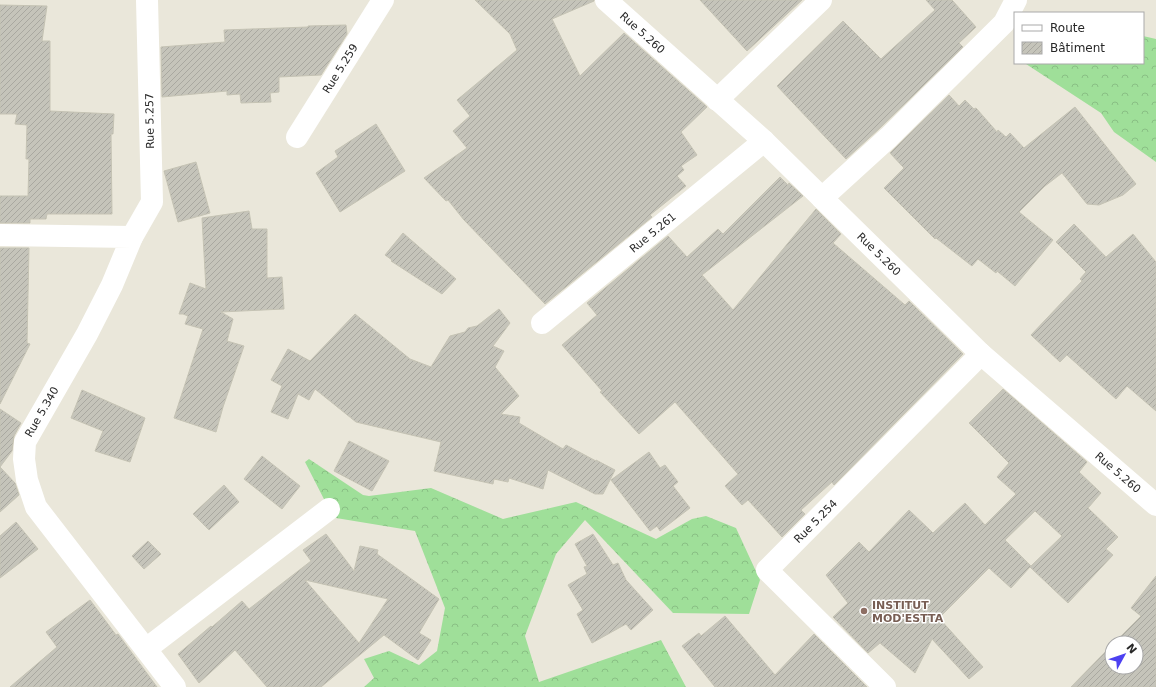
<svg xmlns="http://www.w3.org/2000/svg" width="1156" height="687" font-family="'DejaVu Sans',sans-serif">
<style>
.forest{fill:url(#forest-crowns)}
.building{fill:url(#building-hatch);stroke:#c5c3b4;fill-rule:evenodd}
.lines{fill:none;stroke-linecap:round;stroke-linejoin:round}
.street{stroke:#fff;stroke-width:22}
.education-dot{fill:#8d6e63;stroke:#fff;stroke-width:1.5}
.labels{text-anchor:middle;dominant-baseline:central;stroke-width:3;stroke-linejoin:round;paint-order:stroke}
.street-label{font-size:11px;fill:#282828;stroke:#fff}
.education-label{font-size:11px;font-weight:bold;fill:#785e54;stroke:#fff;text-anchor:start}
</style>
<defs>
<pattern id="forest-crowns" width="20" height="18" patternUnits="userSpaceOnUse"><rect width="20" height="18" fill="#9fdf99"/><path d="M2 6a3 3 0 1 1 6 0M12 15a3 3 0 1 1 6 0" fill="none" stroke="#89bf84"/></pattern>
<pattern id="building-hatch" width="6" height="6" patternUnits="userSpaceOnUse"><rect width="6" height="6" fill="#c5c4ba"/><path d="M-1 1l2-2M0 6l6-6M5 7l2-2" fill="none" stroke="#a9a8a0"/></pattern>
</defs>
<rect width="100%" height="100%" fill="#eae7da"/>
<!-- forest -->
<g class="forest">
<polygon points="1143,36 1156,39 1156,162 1114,132 1101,113 1026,64 1025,63 1143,63"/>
<polygon points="309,459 363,495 369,496 431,488 503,519 576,502 656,539 692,519 706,516 736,528 760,580 749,614 673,613 585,520 556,554 525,636 539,682 661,640 686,687 364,687 374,678 364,659 389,651 419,665 437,651 445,608 415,531 336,518 329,509 305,462"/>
</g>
<!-- building -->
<g class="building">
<polygon points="475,0 594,0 594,1 552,19 580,76 624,33 707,107 681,132 697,155 681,166 684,170 677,176 686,186 650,215 652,217 545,304 464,220 448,200 446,201 424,178 467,148 453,131 470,116 457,100 517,50 510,34"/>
<polygon points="700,0 802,0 747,51"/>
<polygon points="926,0 952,0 976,27 959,43 963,47 880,128 846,159 777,86 843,21 881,59 935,10"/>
<polygon points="0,5 47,6 42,41 50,41 50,111 114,114 113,134 111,134 112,214 47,214 46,219 30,219 30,223 0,223 0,196 28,196 29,159 26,159 27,125 15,124 17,114 0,114"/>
<polygon points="346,25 347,34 321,75 279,77 279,92 270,93 271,102 241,103 240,94 227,95 227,91 162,97 161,47 225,42 224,30 308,27 308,26"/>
<polygon points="949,95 959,106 965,100 974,109 976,108 997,132 998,130 1006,137 1010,133 1024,148 1075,107 1136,184 1123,195 1099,205 1087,204 1062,173 1045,186 1019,212 1053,240 1015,286 997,271 996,273 978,259 972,266 936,238 935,239 884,188 904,168 890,153"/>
<polygon points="376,124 405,171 340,212 316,173 338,157 335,151"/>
<polygon points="196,162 210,213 178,222 164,171"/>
<polygon points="780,177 788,185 789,183 803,196 702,275 733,310 816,209 841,234 833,243 905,305 909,301 963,354 834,485 832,482 801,510 805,514 782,537 748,500 742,505 725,486 738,474 675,402 639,434 600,392 602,391 562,345 597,315 587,303 668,236 687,257 718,229 723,234"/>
<polygon points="249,211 252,229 267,229 267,278 282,277 284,309 221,312 233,319 227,341 244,346 223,407 216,432 174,418 203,329 185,324 188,316 183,314 179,314 190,283 206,289 202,218"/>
<polygon points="1074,224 1106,257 1133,234 1156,262 1156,411 1127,386 1116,399 1067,355 1060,362 1031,335 1082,281 1080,279 1086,272 1056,242"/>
<polygon points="403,233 456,279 442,294 391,261 392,260 385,255"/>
<polygon points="0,248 29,248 27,343 30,344 0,404"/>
<polygon points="499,309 510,323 493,346 504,351 495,367 519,396 501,414 520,417 519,423 563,449 566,445 596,461 596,460 615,470 603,494 595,494 548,470 543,489 509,478 508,482 494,479 493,484 434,471 441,442 356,422 315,389 309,400 298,394 288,419 271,412 282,386 271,380 288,349 310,361 355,314 410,359 431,367 450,336 465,332 468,328 477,326"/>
<path d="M1003,389L1087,462L1079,472L1101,493L1088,508L1118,537L1106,549L1113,555L1068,603L1030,567L1011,588L989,568L939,618L983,667L969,679L932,639L915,673L880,643L868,653L833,617L848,603L826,575L859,542L869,552L909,510L933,533L965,503L985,525L1016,494L997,477L1009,463L969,423ZM1035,511L1062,536L1031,566L1005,540Z"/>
<polygon points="82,390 145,418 130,462 95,451 103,431 71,418"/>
<polygon points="0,409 21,423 14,436 12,451 0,467 15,483 19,495 0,512"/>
<polygon points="349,441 389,461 372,491 334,471"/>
<polygon points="649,452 660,468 665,465 678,482 673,486 690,508 660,531 657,526 650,531 611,480"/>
<polygon points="262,456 300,486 282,509 244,479"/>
<polygon points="224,485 239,502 209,530 193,514"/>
<polygon points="16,522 38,549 0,578 0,536"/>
<path d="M326,534L354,571L360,546L378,550L377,554L439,599L419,633L431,640L418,660L384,635L321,687H267L235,650L199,683L178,654L211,626L212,627L242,601L249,609L311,561L303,550ZM305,580L353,591L388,599L359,643Z"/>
<polygon points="593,534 613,565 618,563 626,580 653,610 631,630 626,624 592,643 577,614 583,610 568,585 587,574 584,567 587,566 575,544"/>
<polygon points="148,541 161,554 144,569 132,556"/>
<polygon points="1156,576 1156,687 1071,687 1112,645 1112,667 1136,667 1136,643 1114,643 1141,616 1131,608"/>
<polygon points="90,600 116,635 118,634 157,687 10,687 57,647 46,632"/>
<polygon points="725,616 775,675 814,634 867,687 715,687 682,646 699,633 701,636"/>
</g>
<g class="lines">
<!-- street -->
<g class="street">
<path id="s1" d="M606,0L764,141L981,354L1156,505"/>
<polyline points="717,100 821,0"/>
<path id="s2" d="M297,137L383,0"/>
<polyline points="822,198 889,137 1004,23 1016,0"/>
<polyline points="0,235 132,237 112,285 87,334 25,442 24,459 27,480 36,507 175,687"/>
<polyline points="132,237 152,202 147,0"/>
<path id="s3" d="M542,323L764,141"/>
<polyline points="146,649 329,509"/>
<path id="s4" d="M885,687L767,570L981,354"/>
</g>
</g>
<!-- markers -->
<circle class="education-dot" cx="864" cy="611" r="4"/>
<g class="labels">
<!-- street labels -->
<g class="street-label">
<text stroke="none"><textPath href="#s1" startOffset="49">Rue 5.260</textPath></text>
<text stroke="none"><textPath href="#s2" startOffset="81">Rue 5.259</textPath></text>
<text transform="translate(150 121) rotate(-91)">Rue 5.257</text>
<text stroke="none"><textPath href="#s3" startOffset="143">Rue 5.261</textPath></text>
<text stroke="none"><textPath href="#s1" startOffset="373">Rue 5.260</textPath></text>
<text transform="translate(42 412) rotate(-60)">Rue 5.340</text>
<text stroke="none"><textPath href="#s1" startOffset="697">Rue 5.260</textPath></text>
<text stroke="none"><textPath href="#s4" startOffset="235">Rue 5.254</textPath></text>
</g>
<!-- education labels -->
<g class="education-label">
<text x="872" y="605">INSTITUT<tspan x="872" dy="13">MOD'ESTTA</tspan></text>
</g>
</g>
<!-- legend -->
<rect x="1014" y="12" width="130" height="52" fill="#ffffff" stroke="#a9a9a9"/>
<rect x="1022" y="25" width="20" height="6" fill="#ffffff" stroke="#a9a9a9"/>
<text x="1050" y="32" font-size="12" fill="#282828">Route</text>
<rect x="1022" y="42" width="20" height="12" fill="url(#building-hatch)" stroke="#a9a9a9"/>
<text x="1050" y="52" font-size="12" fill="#282828">Bâtiment</text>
<!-- north arrow -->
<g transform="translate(1124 655) rotate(50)"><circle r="19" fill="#ffffff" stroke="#a9a9a9"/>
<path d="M0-3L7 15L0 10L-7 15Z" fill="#4d41f1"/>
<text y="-6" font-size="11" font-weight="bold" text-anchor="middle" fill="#282828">N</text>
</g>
</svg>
